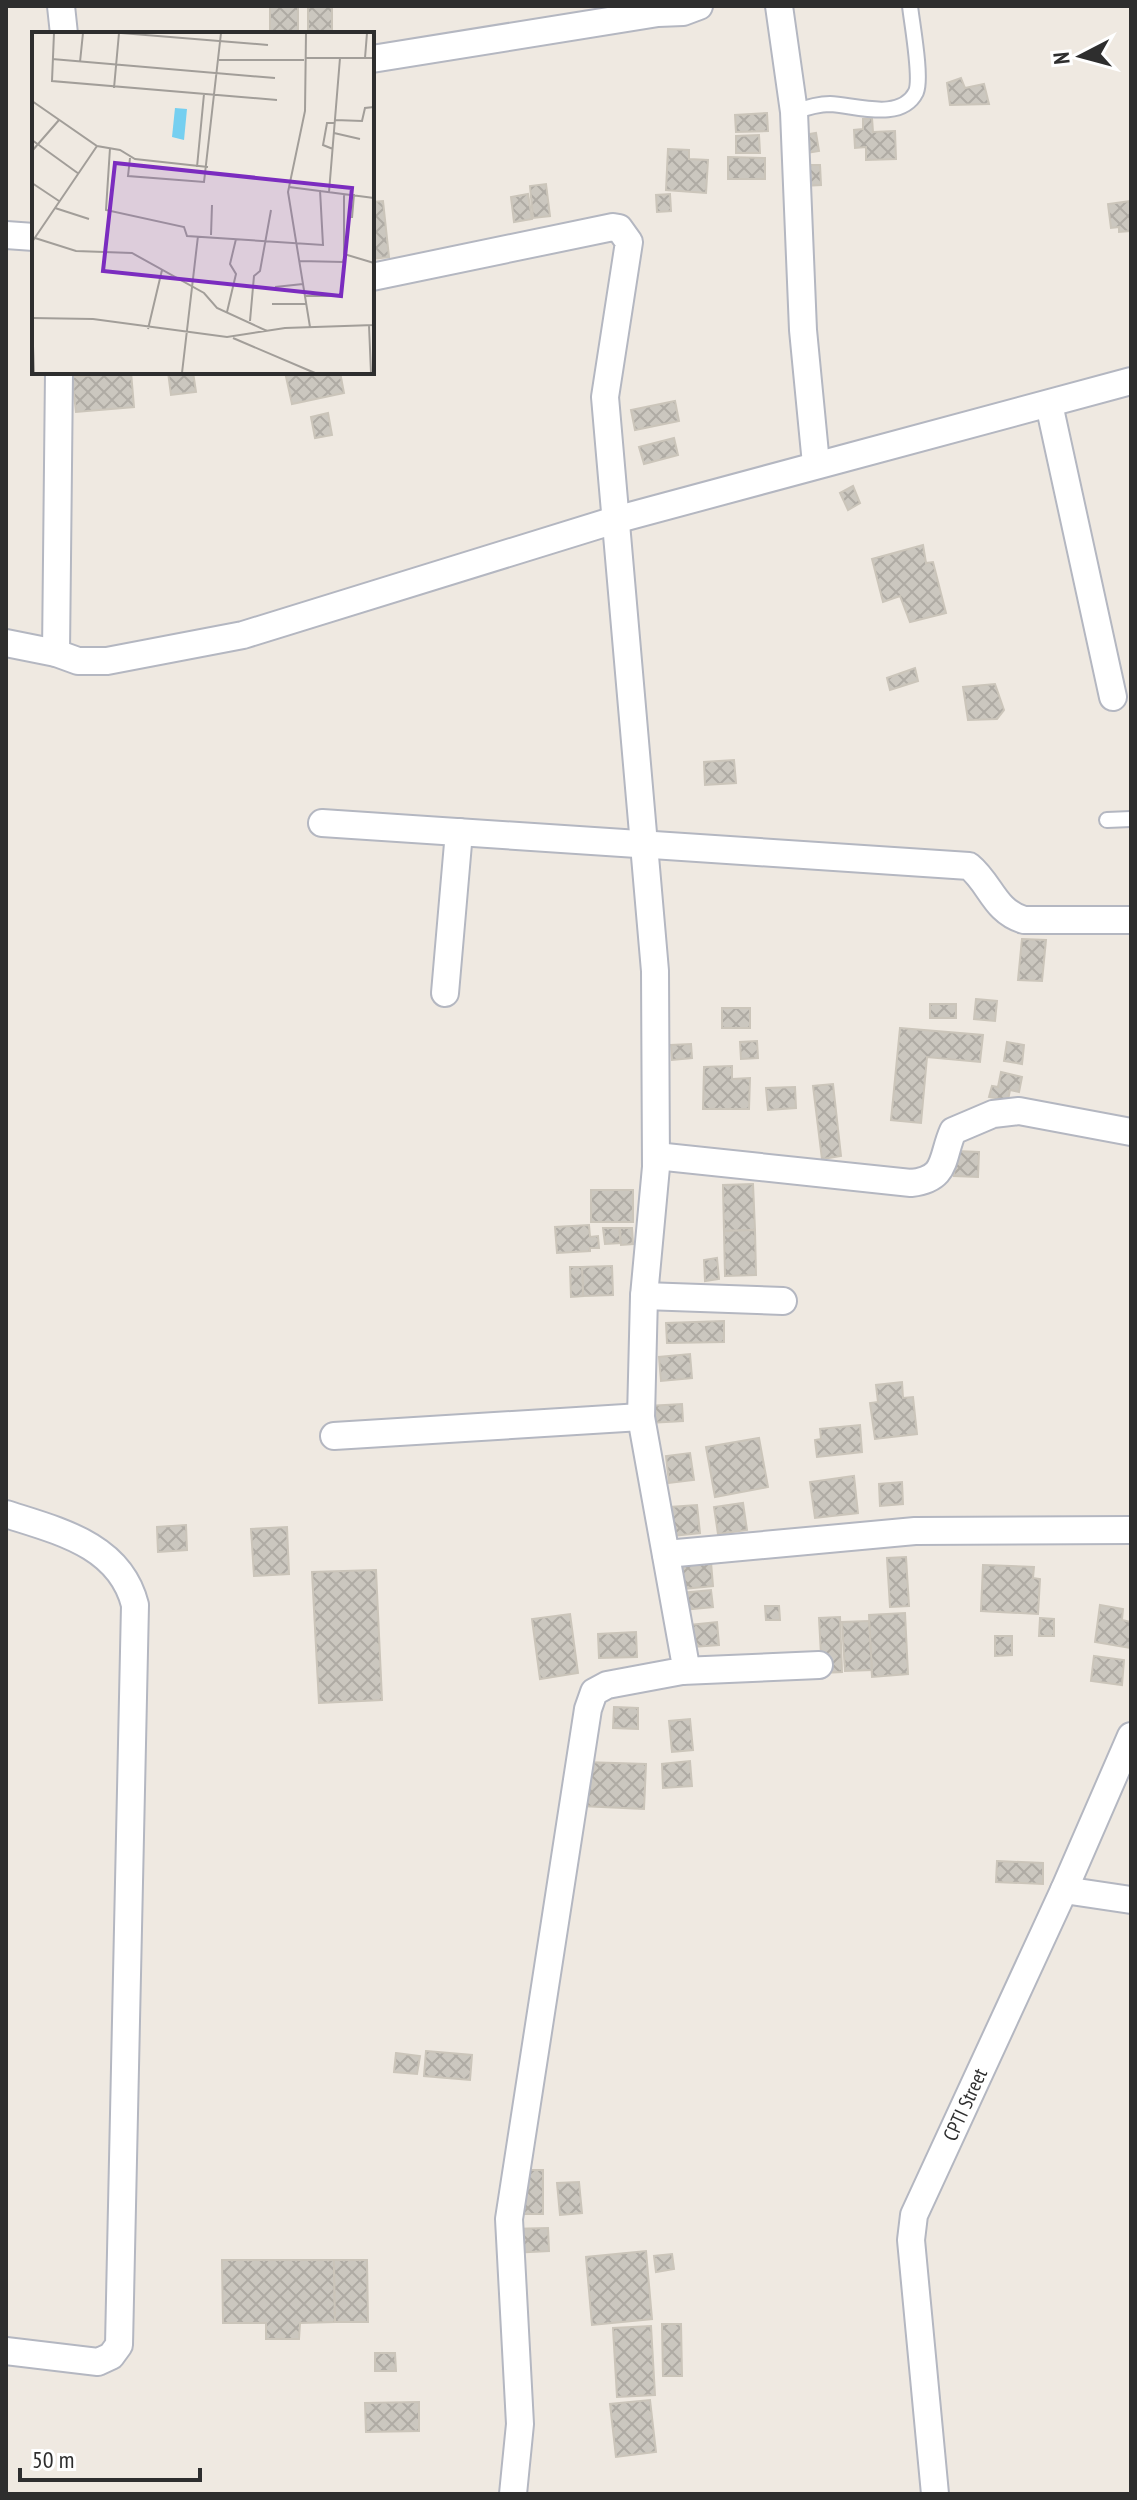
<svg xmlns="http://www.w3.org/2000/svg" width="1137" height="2500" font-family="'PT Sans Narrow',sans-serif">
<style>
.building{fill:url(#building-cross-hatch);stroke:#cbc5ba;stroke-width:2}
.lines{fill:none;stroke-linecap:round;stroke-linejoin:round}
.service-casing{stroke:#b4b7c1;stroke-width:18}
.minor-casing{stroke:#b4b7c1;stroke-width:30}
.service{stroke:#fff;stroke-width:14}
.minor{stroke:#fff;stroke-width:26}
.labels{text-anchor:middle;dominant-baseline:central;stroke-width:6;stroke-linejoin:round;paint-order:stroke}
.street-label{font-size:20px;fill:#2e2e2e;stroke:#fff}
.inset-road{fill:none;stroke:#a29e99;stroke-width:2}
.view{fill:#7b2cbf;fill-opacity:0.15;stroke:#7b2cbf;stroke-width:4}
.inset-edge{fill:none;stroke:#2e2e2e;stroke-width:4}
</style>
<defs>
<pattern id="building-cross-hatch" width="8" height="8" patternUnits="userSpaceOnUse" patternTransform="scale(2)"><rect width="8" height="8" fill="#cbc7bf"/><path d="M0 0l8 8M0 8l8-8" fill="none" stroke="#afaba4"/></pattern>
</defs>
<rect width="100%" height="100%" fill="#efe9e1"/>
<!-- building -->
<g class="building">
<rect x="270" y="6" width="28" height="28"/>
<rect x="308" y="6" width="24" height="28"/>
<polygon points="961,78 965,88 984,84 989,104 950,105 947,83"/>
<polygon points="767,113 768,131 736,132 735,115"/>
<polygon points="872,118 873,132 895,131 896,159 866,160 866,147 855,148 854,130 863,129 863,119"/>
<polygon points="816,133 819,151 800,154 797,136"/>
<polygon points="759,135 760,153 736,153 736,136"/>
<polygon points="668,149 689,150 689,159 708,160 706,193 666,190"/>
<polygon points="728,157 765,158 765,179 728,179"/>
<polygon points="802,165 820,165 821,185 803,186"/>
<polygon points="546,184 550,216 533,218 530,186"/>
<polygon points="528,194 532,219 514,222 511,197"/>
<polygon points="670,194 671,211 657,212 656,195"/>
<polygon points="383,201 389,257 372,259 372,202"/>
<polygon points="1131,201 1130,231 1119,232 1119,227 1111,228 1108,204"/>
<polygon points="131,372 134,407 76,412 72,377"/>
<polygon points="168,372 193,372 196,392 171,395"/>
<polygon points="285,372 340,372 344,393 292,404"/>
<polygon points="675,401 679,421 635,430 631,410"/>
<polygon points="328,413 332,435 315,438 311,417"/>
<polygon points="674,438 678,455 644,464 639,447"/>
<polygon points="853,486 860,503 848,510 840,493"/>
<polygon points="923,545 926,563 933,562 946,613 910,622 900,596 883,602 872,559"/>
<polygon points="915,668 918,681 890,690 887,678"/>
<polygon points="995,684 1004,710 997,719 968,720 963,687"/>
<polygon points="734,760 736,783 705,785 704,762"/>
<polygon points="1022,939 1046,940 1042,981 1018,980"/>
<polygon points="976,999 997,1001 995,1021 974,1019"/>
<rect x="930" y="1004" width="26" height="14"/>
<rect x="722" y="1008" width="28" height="20"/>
<polygon points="900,1028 983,1035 980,1062 927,1057 921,1123 891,1120"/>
<polygon points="757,1041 758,1058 741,1059 740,1042"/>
<polygon points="1007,1042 1024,1045 1022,1064 1004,1061"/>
<polygon points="691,1044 692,1058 672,1060 671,1045"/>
<polygon points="732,1066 732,1079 750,1078 749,1109 703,1109 704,1067"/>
<polygon points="1001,1072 1022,1077 1019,1092 1010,1090 1008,1100 989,1097 992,1086 998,1087"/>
<polygon points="833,1084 841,1156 822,1159 813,1086"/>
<polygon points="795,1087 796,1108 768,1110 766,1088"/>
<polygon points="956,1151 979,1152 978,1177 954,1176"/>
<polygon points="753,1184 755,1230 724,1231 723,1185"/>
<rect x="591" y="1190" width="42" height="32"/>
<polygon points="589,1225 590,1237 598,1236 599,1248 590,1248 590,1251 557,1253 555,1227"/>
<polygon points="603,1228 619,1228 621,1243 605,1244"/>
<polygon points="620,1228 632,1228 633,1244 621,1245"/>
<polygon points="755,1230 756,1275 725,1276 724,1231"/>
<polygon points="717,1258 719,1279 705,1281 704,1260"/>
<polygon points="612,1266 613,1295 583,1296 582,1267"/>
<polygon points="570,1267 582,1267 583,1296 571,1297"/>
<polygon points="724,1321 724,1342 667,1343 666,1323"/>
<polygon points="690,1354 692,1378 661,1381 659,1357"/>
<polygon points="902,1382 903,1398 913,1397 917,1434 875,1439 870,1403 878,1402 876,1385"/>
<polygon points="682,1404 683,1421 649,1423 648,1406"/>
<polygon points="860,1425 862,1452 817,1457 815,1440 821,1439 820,1429"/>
<polygon points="759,1438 768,1487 715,1497 706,1447"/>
<polygon points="690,1453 694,1480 669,1483 666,1456"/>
<polygon points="854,1476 858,1513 815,1518 810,1482"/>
<polygon points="902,1482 903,1504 880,1506 879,1484"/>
<polygon points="743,1503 747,1530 718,1534 714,1507"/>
<polygon points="697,1505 700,1533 673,1536 670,1507"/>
<polygon points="186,1525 187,1550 158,1552 157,1527"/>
<polygon points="287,1527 289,1574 254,1576 251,1529"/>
<polygon points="906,1557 909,1606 890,1607 887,1558"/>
<polygon points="711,1562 713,1586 684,1589 682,1565"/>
<polygon points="983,1565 1034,1567 1033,1578 1040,1579 1038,1614 981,1611"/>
<polygon points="376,1570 382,1700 319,1703 312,1572"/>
<polygon points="711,1590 713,1607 683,1610 681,1593"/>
<polygon points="1100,1605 1123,1609 1122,1620 1131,1622 1131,1648 1095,1642"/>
<polygon points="765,1606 779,1606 780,1620 766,1620"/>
<polygon points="905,1613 908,1674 872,1677 869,1615"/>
<polygon points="570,1614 578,1673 540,1679 532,1619"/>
<polygon points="840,1617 842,1672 822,1673 819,1618"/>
<polygon points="1040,1618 1054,1619 1054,1636 1039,1636"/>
<polygon points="869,1621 872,1670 845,1671 842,1622"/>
<polygon points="717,1622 719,1645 692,1647 690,1625"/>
<polygon points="636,1632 637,1657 599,1658 598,1634"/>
<polygon points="995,1636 1012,1636 1012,1655 995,1656"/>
<polygon points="1094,1656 1124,1660 1122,1685 1091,1681"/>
<polygon points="614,1707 638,1708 638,1729 613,1728"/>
<polygon points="690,1719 693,1750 672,1752 669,1721"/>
<polygon points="690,1761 692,1786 663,1788 662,1764"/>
<polygon points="583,1762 646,1764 644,1809 581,1806"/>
<polygon points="997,1861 1043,1863 1043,1884 996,1882"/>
<polygon points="426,2051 472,2055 470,2080 424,2076"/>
<polygon points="396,2053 420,2056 417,2074 394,2072"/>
<polygon points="516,2170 543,2170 543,2214 515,2214"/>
<polygon points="579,2182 582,2213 560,2215 557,2183"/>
<polygon points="548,2228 549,2251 511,2253 510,2229"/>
<polygon points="646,2251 652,2319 592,2325 586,2257"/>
<polygon points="672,2254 674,2269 656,2272 654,2256"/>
<polygon points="222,2260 334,2260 335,2322 300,2323 299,2339 266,2339 266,2323 223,2323"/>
<polygon points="334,2260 367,2260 368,2322 335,2322"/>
<polygon points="662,2324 681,2324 682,2376 663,2376"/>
<polygon points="651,2326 655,2395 617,2397 613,2328"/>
<polygon points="375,2353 395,2353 396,2371 375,2371"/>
<polygon points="650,2400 656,2452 616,2457 610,2404"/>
<polygon points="419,2402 419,2431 366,2432 365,2403"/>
</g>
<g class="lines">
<defs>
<g id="service">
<path d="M794,112C805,108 817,104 830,104C855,105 901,122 916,92C922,78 912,24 910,6"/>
<polyline points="1107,820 1131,819"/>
</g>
<g id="minor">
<polyline points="61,6 64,34"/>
<polyline points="779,6 794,112 803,330 816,464"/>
<polyline points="372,59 658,13 683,12 699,6"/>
<polyline points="6,235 34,237"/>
<polyline points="372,277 613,227 619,228 629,242 605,397 655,971 656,1167 644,1296 641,1417 685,1661 682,1671 607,1685 594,1692 588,1709 509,2219 520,2424 513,2494"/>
<polyline points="1049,404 1113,697"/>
<polyline points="6,643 56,653 78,661 107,661 243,635 615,520 1131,381"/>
<polyline points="56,653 59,372"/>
<path d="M322,823L969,866C991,884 994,911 1024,920H1131"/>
<polyline points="445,993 459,832"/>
<path d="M656,1156L911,1183C948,1179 941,1158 953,1131L993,1114L1019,1111L1131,1132"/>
<polyline points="644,1296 783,1301"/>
<polyline points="334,1436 641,1417"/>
<path d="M6,1514C59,1531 120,1545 135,1605L119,2345L111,2356L98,2362L6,2351"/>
<polyline points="666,1554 915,1531 1131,1530"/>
<polyline points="682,1671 819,1665"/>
<polyline points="1064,1890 1131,1900"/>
<path id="s1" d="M935,2494L911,2240L914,2215L1064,1890L1131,1736"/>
</g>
</defs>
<!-- service casing -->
<use href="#service" class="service-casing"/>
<!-- minor casing -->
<use href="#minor" class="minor-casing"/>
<!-- service -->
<use href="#service" class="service"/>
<!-- minor -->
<use href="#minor" class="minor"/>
</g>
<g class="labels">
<!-- street labels -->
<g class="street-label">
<text stroke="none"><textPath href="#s1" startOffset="402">CPTI Street</textPath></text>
</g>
</g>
<!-- overview -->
<g transform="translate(32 32)">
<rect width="342" height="342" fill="#efe9e1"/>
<path d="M143,76L155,77L152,108L140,105Z" fill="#75cff0"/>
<path class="inset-road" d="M22,1L20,49L245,68M89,1L236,13M274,1L273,79L256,160L278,295M273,26H342M333,26L335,1M20,27L243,46M187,28H272M48,30L51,1M82,56L87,1M0,69L65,114L88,118L103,127L176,135M303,88L330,89L333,76L342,75M302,101L328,107M0,108L47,142M78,116L74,178L152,195L155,204L291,213L288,158M301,117L291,113L295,91H303M0,119L27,88M98,126L96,144L172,150L189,1M165,135L172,62M0,151L27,169M257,155L342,166M297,160L308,26M312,162V222L342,231M23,176L57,187M320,186L322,162M179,203L180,173M3,206L44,219L100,221L172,261L185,276L235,299M0,210L65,114M268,229L311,230L313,223M243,255L271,252M273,264H301M240,272H274M195,280L204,242L198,232L204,207M0,286L61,287L195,305L253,296L342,293M218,289L222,244L228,239L239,178M337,293L339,341M341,293L342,232M116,297L130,238M201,306L283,341M1,314L2,341M150,341L166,204"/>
<path class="view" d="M83,131L320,156L309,264L71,239Z"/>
<rect width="342" height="342" class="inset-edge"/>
</g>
<!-- border -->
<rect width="1137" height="2500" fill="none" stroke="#2e2e2e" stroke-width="16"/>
<!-- north arrow -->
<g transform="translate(1081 56) rotate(264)" stroke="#ffffff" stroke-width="6" paint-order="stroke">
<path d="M0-6L14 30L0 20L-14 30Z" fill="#2e2e2e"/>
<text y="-12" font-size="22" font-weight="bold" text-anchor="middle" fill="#2e2e2e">N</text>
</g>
<!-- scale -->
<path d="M20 2468v12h180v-12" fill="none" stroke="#2e2e2e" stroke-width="4"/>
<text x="32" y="2468" font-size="24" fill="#2e2e2e" stroke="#ffffff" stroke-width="6" paint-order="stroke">50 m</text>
</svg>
